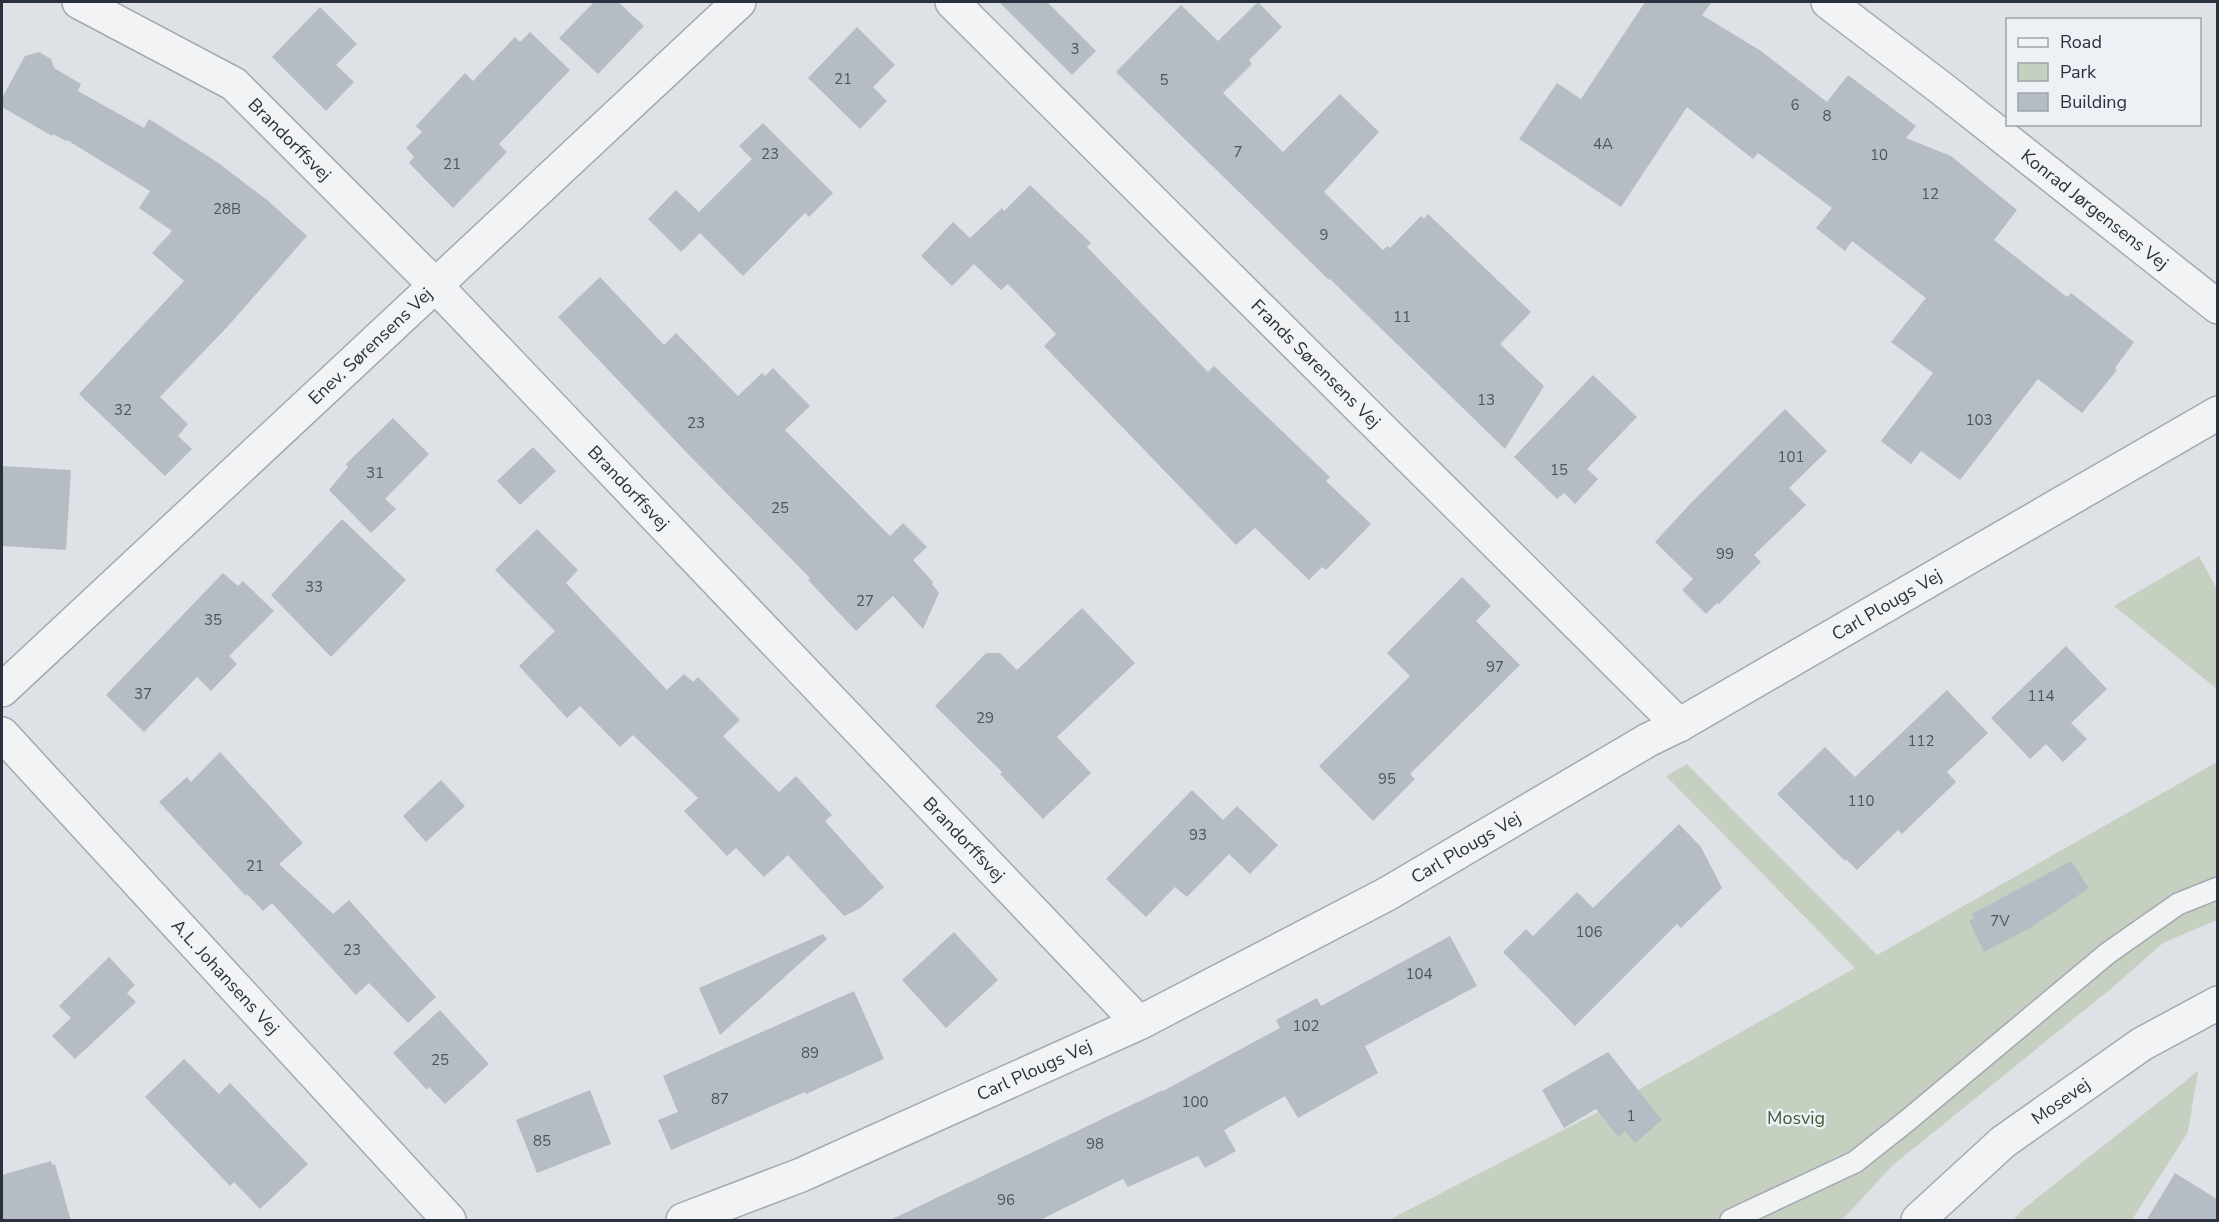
<svg xmlns="http://www.w3.org/2000/svg" width="2219" height="1222" font-family="'Nunito Sans',sans-serif">
<style>
.green{fill:#c5d0c0}
.building{fill:#b6bcc3}
.lines{fill:none;stroke-linecap:round;stroke-linejoin:round}
.service-casing{stroke:#a4a9b1;stroke-width:24}
.minor-casing{stroke:#a4a9b1;stroke-width:36}
.service{stroke:#f1f3f5;stroke-width:21}
.minor{stroke:#f1f3f5;stroke-width:33}
.labels{text-anchor:middle;dominant-baseline:central;stroke-width:5;stroke-linejoin:round;paint-order:stroke}
.number-label{font-size:15px;fill:#4c545e}
.street-label{font-size:18px;fill:#28313d;stroke:#edf1f5}
.park-label{font-size:18px;fill:#3f5836;stroke:#edf1f5}
</style>
<rect width="100%" height="100%" fill="#dee2e7"/>
<!-- green -->
<g class="green">
<polygon points="2199,556 2217,589 2217,689 2114,606"/>
<polygon points="2217,762 2217,920 2163,943 2113,987 1893,1165 1842,1220 1389,1220 1606,1108 1855,968 1666,776 1687,764 1877,955"/>
<polygon points="2198,1071 2188,1132 2132,1220 2013,1220 2022,1210"/>
</g>
<!-- building -->
<g class="building">
<polygon points="594,2 618,2 644,26 598,74 559,38"/>
<polygon points="999,2 1047,2 1096,51 1072,75"/>
<polygon points="1258,2 1282,27 1249,60 1252,64 1223,93 1283,152 1340,94 1379,132 1324,192 1383,250 1388,246 1390,248 1421,216 1424,219 1428,214 1531,312 1500,344 1544,386 1505,449 1330,279 1329,280 1116,72 1181,5 1218,41"/>
<polygon points="1645,2 1712,2 1702,15 1761,51 1827,102 1848,75 1916,126 1906,138 1951,156 2017,210 1994,240 2067,297 2071,293 2134,342 2115,368 2117,370 2082,413 2038,379 1960,480 1921,451 1911,464 1881,441 1933,373 1891,342 1926,298 1852,241 1845,251 1816,228 1832,208 1758,153 1753,159 1687,107 1621,207 1519,139 1557,83 1581,99"/>
<polygon points="320,7 357,44 336,65 354,82 326,111 272,57"/>
<polygon points="857,27 895,65 873,87 887,101 860,129 808,78"/>
<polygon points="530,32 570,70 499,144 507,152 453,208 409,163 414,157 406,148 422,132 416,126 465,73 473,81 515,37 520,42"/>
<polygon points="39,52 51,59 54,68 81,84 78,91 144,128 149,119 217,162 267,200 307,236 229,325 160,397 188,424 178,436 192,449 165,476 79,394 184,281 152,253 172,231 139,208 150,191 67,140 66,141 53,134 52,136 2,107 2,98 25,56"/>
<polygon points="763,123 833,193 809,217 805,213 743,276 700,233 681,252 648,219 676,190 699,212 752,159 739,146"/>
<polygon points="1030,185 1091,243 1087,247 1208,372 1214,366 1330,477 1326,481 1371,524 1326,570 1322,567 1309,580 1255,528 1236,545 1044,346 1056,334 1008,284 1001,290 974,264 952,286 921,256 953,222 970,238 1002,208 1004,211"/>
<polygon points="600,277 664,345 676,333 738,396 762,373 765,376 773,368 810,406 785,430 890,536 903,523 927,547 913,560 933,582 932,584 939,593 923,629 893,596 856,631 808,580 810,578 687,453 558,317"/>
<polygon points="1593,375 1637,417 1587,469 1598,479 1575,504 1564,493 1557,499 1514,457"/>
<polygon points="1785,409 1827,451 1789,488 1806,505 1754,555 1761,562 1719,604 1717,603 1706,614 1682,590 1693,579 1655,542 1690,504"/>
<polygon points="393,418 429,454 385,499 396,509 371,533 329,490 348,467 346,464"/>
<polygon points="533,447 556,471 520,505 497,481"/>
<polygon points="2,466 71,470 66,550 2,546"/>
<polygon points="342,519 406,580 331,657 271,595"/>
<polygon points="537,529 578,570 566,583 667,690 684,674 693,682 698,677 740,720 723,736 779,792 796,776 832,815 825,821 884,887 859,909 844,916 788,855 764,877 736,848 727,856 684,811 698,798 633,735 620,747 580,706 567,718 519,666 555,631 495,570"/>
<polygon points="223,573 238,586 243,581 274,611 229,656 237,664 211,691 197,677 144,732 106,695"/>
<polygon points="1462,577 1491,606 1476,621 1520,665 1410,774 1415,779 1373,821 1319,766 1410,676 1387,653"/>
<polygon points="1082,608 1135,663 1057,737 1091,773 1043,819 1000,774 1002,772 935,706 986,653 1000,653 1017,670"/>
<polygon points="2066,646 2107,689 2071,723 2087,739 2063,762 2046,744 2030,759 1991,718"/>
<polygon points="1947,690 1988,733 1947,772 1956,782 1902,834 1898,830 1857,870 1846,859 1845,861 1777,794 1825,747 1855,777"/>
<polygon points="220,752 303,843 279,864 333,914 349,900 436,997 408,1023 369,983 356,995 272,903 263,911 247,894 246,896 159,802 187,777 191,782"/>
<polygon points="441,780 465,806 426,842 403,816"/>
<polygon points="1192,790 1223,820 1237,806 1278,845 1250,874 1229,854 1187,897 1175,887 1146,917 1106,879"/>
<polygon points="1679,824 1701,847 1722,888 1681,928 1677,924 1575,1026 1503,952 1526,929 1533,936 1577,892 1593,908"/>
<polygon points="2071,861 2089,888 2030,928 1984,952 1969,921 1974,918 1972,914"/>
<polygon points="954,932 998,980 946,1028 902,980"/>
<polygon points="823,934 827,939 720,1035 699,988"/>
<polygon points="1450,936 1477,986 1365,1046 1378,1073 1298,1118 1285,1096 1224,1130 1236,1151 1205,1168 1198,1156 1128,1187 1123,1179 1038,1221 888,1221 1163,1090 1163,1091 1280,1028 1276,1020 1317,998 1321,1006"/>
<polygon points="109,957 135,985 127,993 136,1002 75,1059 52,1036 71,1018 59,1006"/>
<polygon points="854,991 884,1059 806,1094 805,1092 671,1150 658,1120 678,1112 663,1076"/>
<polygon points="440,1010 489,1064 445,1104 429,1087 427,1090 393,1053"/>
<polygon points="1608,1052 1662,1120 1635,1143 1625,1131 1618,1137 1596,1109 1564,1128 1542,1090"/>
<polygon points="184,1059 219,1094 230,1083 308,1164 260,1209 234,1182 230,1186 145,1097"/>
<polygon points="590,1090 611,1144 537,1173 516,1120"/>
<polygon points="51,1161 52,1165 55,1164 71,1221 2,1221 2,1175"/>
<polygon points="2175,1173 2217,1199 2217,1221 2146,1221"/>
</g>
<g class="lines">
<defs>
<polyline id="service" points="1731,1220 1855,1162 1908,1120 2108,953 2178,904 2218,888"/>
<g id="minor">
<path id="s1" d="M79,2L234,84L435,285L1139,1023"/>
<path id="s2" d="M952,2L1679,725"/>
<path id="s3" d="M1828,2L1941,88L2218,307"/>
<path id="s4" d="M2,690L739,2"/>
<path id="s5" d="M2,734L449,1220"/>
<path id="s6" d="M683,1220L801,1175L1139,1023L1387,894L1648,740L1679,725L2218,413"/>
<path id="s7" d="M1918,1220L2003,1142L2142,1044L2218,1003"/>
</g>
</defs>
<!-- service casing -->
<use href="#service" class="service-casing"/>
<!-- minor casing -->
<use href="#minor" class="minor-casing"/>
<!-- service -->
<use href="#service" class="service"/>
<!-- minor -->
<use href="#minor" class="minor"/>
</g>
<g class="labels">
<!-- number labels -->
<g class="number-label">
<text x="1075" y="49">3</text>
<text x="843" y="79">21</text>
<text x="1164" y="80">5</text>
<text x="1795" y="105">6</text>
<text x="1827" y="116">8</text>
<text x="1603" y="144">4A</text>
<text x="1238" y="152">7</text>
<text x="770" y="154">23</text>
<text x="1879" y="155">10</text>
<text x="452" y="164">21</text>
<text x="1930" y="194">12</text>
<text x="227" y="209">28B</text>
<text x="1324" y="235">9</text>
<text x="1402" y="317">11</text>
<text x="1486" y="400">13</text>
<text x="123" y="410">32</text>
<text x="1979" y="420">103</text>
<text x="696" y="423">23</text>
<text x="1791" y="457">101</text>
<text x="1559" y="470">15</text>
<text x="375" y="473">31</text>
<text x="780" y="508">25</text>
<text x="1725" y="554">99</text>
<text x="314" y="587">33</text>
<text x="865" y="601">27</text>
<text x="213" y="620">35</text>
<text x="1495" y="667">97</text>
<text x="143" y="694">37</text>
<text x="2041" y="696">114</text>
<text x="985" y="718">29</text>
<text x="1921" y="741">112</text>
<text x="1387" y="779">95</text>
<text x="1861" y="801">110</text>
<text x="1198" y="835">93</text>
<text x="255" y="866">21</text>
<text x="2000" y="921">7V</text>
<text x="1589" y="932">106</text>
<text x="352" y="950">23</text>
<text x="1419" y="974">104</text>
<text x="1306" y="1026">102</text>
<text x="810" y="1053">89</text>
<text x="440" y="1060">25</text>
<text x="720" y="1099">87</text>
<text x="1195" y="1102">100</text>
<text x="1631" y="1116">1</text>
<text x="542" y="1141">85</text>
<text x="1095" y="1144">98</text>
<text x="1006" y="1200">96</text>
</g>
<!-- street labels -->
<g class="street-label">
<text stroke="none"><textPath href="#s1" startOffset="254">Brandorffsvej</textPath></text>
<text stroke="none"><textPath href="#s3" startOffset="338">Konrad Jørgensens Vej</textPath></text>
<text stroke="none"><textPath href="#s4" startOffset="504">Enev. Sørensens Vej</textPath></text>
<text stroke="none"><textPath href="#s2" startOffset="513">Frands Sørensens Vej</textPath></text>
<text stroke="none"><textPath href="#s1" startOffset="740">Brandorffsvej</textPath></text>
<text stroke="none"><textPath href="#s6" startOffset="1354">Carl Plougs Vej</textPath></text>
<text stroke="none"><textPath href="#s1" startOffset="1226">Brandorffsvej</textPath></text>
<text stroke="none"><textPath href="#s6" startOffset="868">Carl Plougs Vej</textPath></text>
<text stroke="none"><textPath href="#s5" startOffset="330">A.L. Johansens Vej</textPath></text>
<text stroke="none"><textPath href="#s6" startOffset="382">Carl Plougs Vej</textPath></text>
<text stroke="none"><textPath href="#s7" startOffset="186">Mosevej</textPath></text>
</g>
<!-- park labels -->
<g class="park-label">
<text x="1796" y="1118">Mosvig</text>
</g>
</g>
<!-- border -->
<rect width="2219" height="1222" fill="none" stroke="#28313d" stroke-width="6"/>
<!-- legend -->
<rect x="2006" y="18" width="195" height="108" fill="#edf1f5" stroke="#9ea4ab" stroke-width="1.5"/>
<rect x="2018" y="38" width="30" height="9" fill="#f1f3f5" stroke="#9ea4ab" stroke-width="1.5"/>
<text x="2060" y="48" font-size="18" fill="#28313d">Road</text>
<rect x="2018" y="63" width="30" height="18" fill="#c5d0c0" stroke="#9ea4ab" stroke-width="1.5"/>
<text x="2060" y="78" font-size="18" fill="#28313d">Park</text>
<rect x="2018" y="93" width="30" height="18" fill="#b6bcc3" stroke="#9ea4ab" stroke-width="1.5"/>
<text x="2060" y="108" font-size="18" fill="#28313d">Building</text>
</svg>
